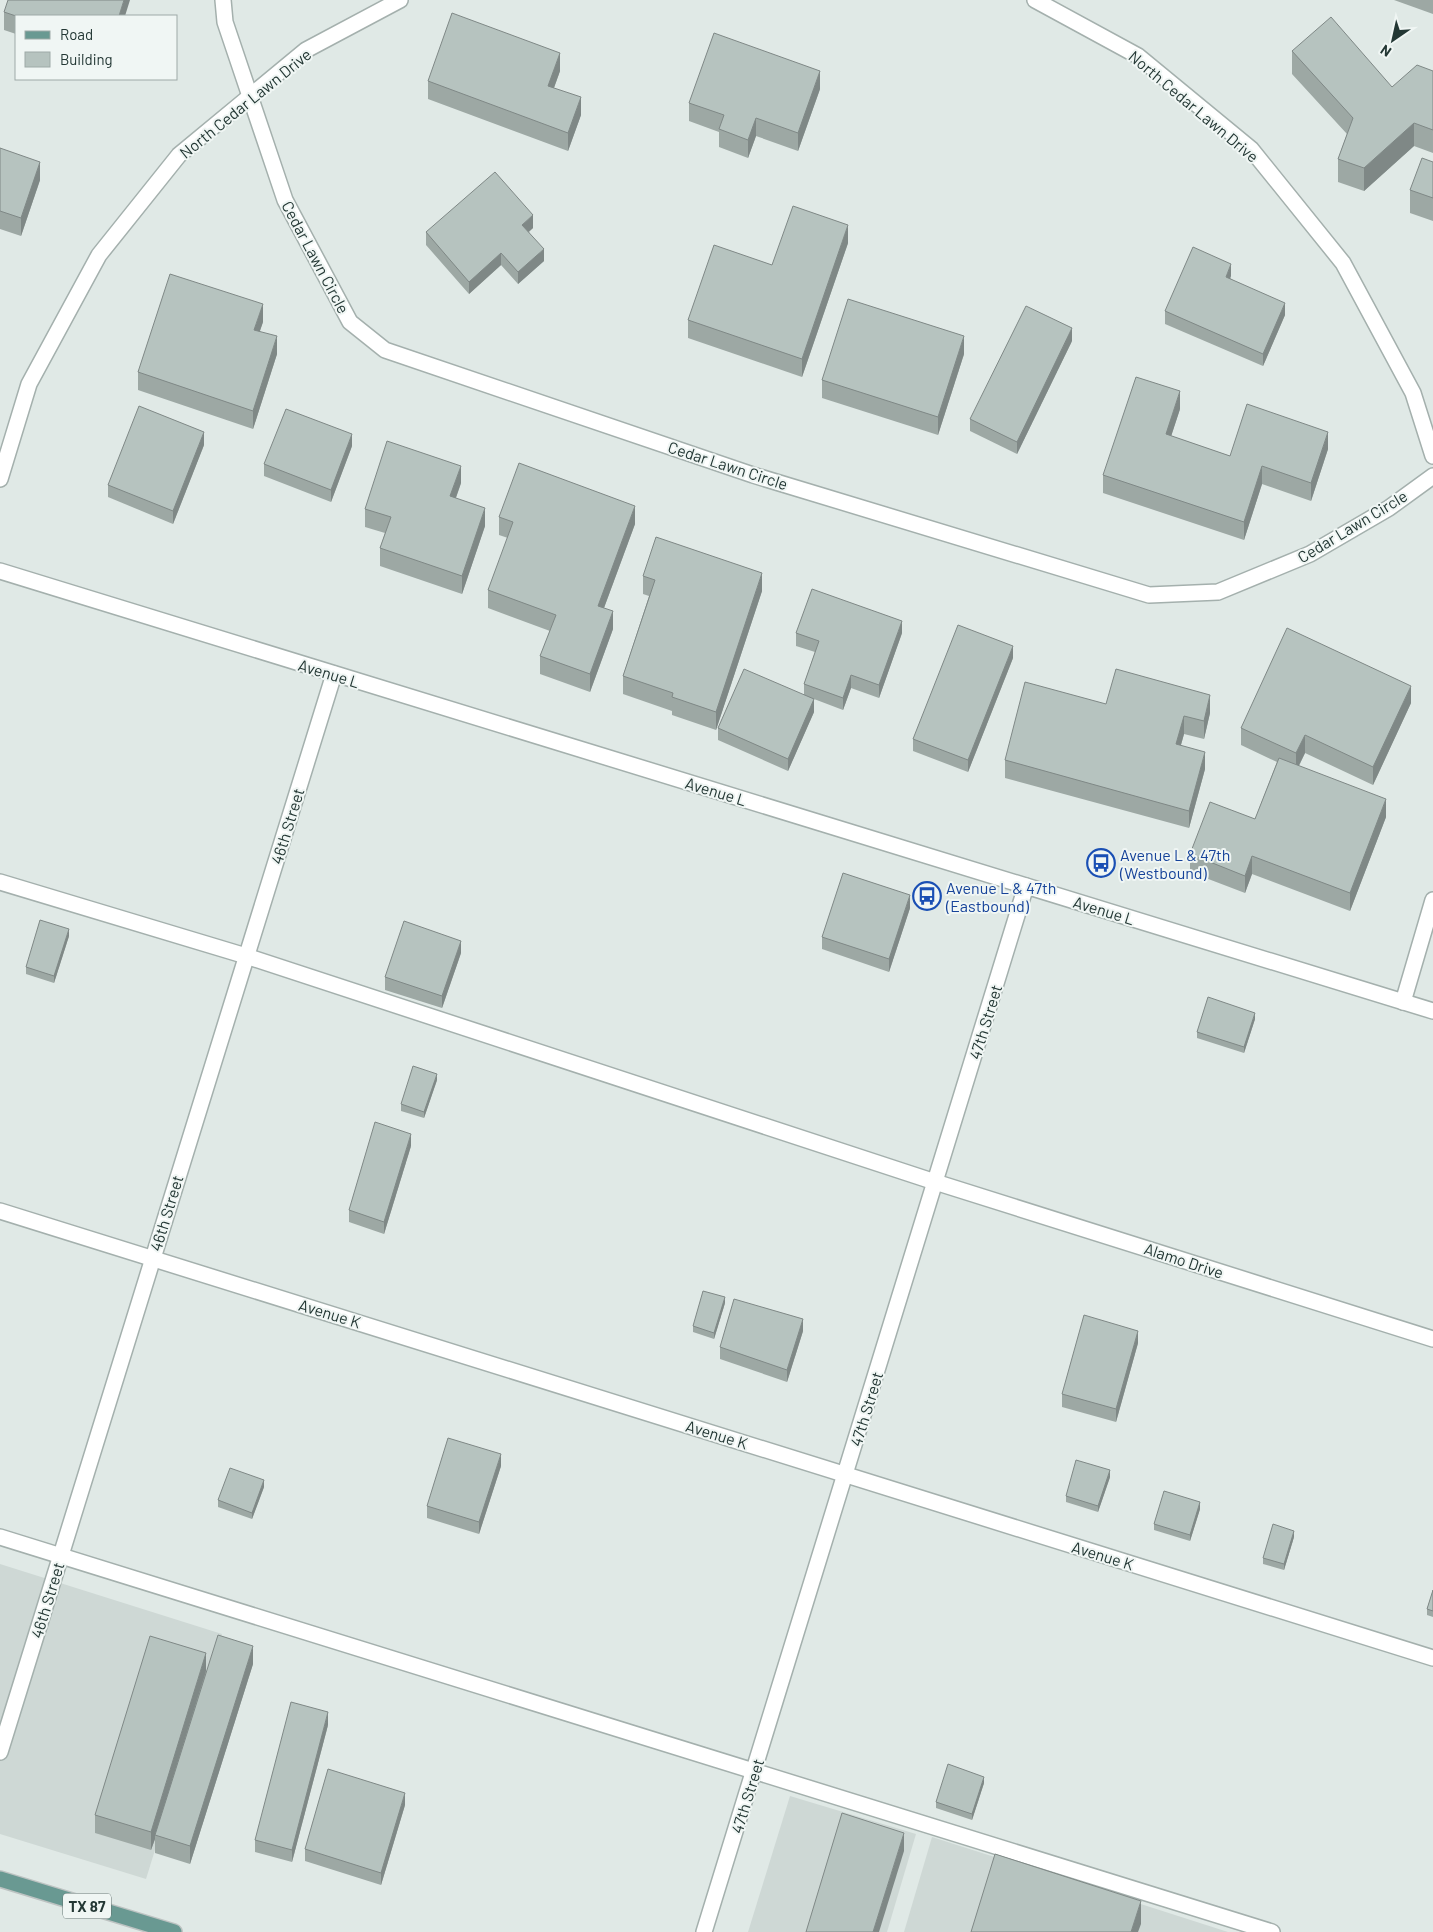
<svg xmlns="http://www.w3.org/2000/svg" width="1433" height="1932" font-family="Barlow,sans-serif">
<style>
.built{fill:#ced8d5}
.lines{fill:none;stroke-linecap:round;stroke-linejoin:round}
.lane-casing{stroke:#a4b0ad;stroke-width:18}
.street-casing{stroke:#a4b0ad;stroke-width:18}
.primary-casing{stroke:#bdc3c2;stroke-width:18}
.lane{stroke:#fff;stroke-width:15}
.street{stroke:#fff;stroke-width:15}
.primary{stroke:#699992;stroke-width:15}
.wall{fill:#9da8a4}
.shaded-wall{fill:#7f8886}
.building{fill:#b6c3bf;stroke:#7f8886}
.labels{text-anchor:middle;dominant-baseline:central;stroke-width:4;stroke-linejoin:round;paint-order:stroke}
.shield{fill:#f0f6f4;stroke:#60706e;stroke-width:1}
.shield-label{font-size:15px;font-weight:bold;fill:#233734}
.street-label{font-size:16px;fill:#233734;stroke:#f0f6f4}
.transit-label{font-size:16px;fill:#164399;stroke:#f0f6f4;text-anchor:start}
</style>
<rect width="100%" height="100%" fill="#e0e9e6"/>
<!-- built -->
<g class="built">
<polygon points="0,1564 222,1634 146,1879 0,1834"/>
<polygon points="790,1796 916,1834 887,1932 748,1932"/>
<polygon points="932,1837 1228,1932 904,1932"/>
</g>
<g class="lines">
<defs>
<g id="lane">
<polyline points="0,882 246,956 935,1182"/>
<polyline points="0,1537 1272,1932"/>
</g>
<g id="street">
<polyline points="223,0 225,22 285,200 350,322 385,350 753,475 1149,595 1218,592 1310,554 1389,508 1433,476"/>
<polyline points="1035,0 1138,56 1251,149 1343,263 1413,393 1433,456"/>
<polyline points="0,479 29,384 99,255 179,155 306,50 400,0"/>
<polyline points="0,571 1433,1011"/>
<polyline points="1403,1002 1433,900"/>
<polyline points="935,1182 1433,1339"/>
<polyline points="0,1211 1433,1658"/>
<polyline points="0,1752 334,674"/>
<polyline points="704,1932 1026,886"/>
</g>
<polyline id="primary" points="0,1879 174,1932"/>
</defs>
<!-- lane casing -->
<use href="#lane" class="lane-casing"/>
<!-- street casing -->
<use href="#street" class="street-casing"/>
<!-- primary casing -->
<use href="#primary" class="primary-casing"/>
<!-- lane -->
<use href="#lane" class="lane"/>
<!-- street -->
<use href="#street" class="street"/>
<!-- primary -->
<use href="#primary" class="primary"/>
</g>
<!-- wall -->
<g class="wall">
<polygon points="130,0 16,16 16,34 4,30 4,12"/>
<polygon points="1394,0 1433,0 1433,14"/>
<polygon points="1292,51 1392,87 1433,71 1433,153 1414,146 1364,191 1338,182 1338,159 1347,134 1292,74"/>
<polygon points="560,71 554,88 581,115 568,151 428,99 428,81"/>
<polygon points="820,89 798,151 756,136 748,158 719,147 719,132 689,121 689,103"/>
<polygon points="0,148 40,180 21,236 0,229"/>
<polygon points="1433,162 1433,221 1410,213 1410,190"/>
<polygon points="533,228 529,232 544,261 518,284 501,265 469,294 426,245 426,232"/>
<polygon points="848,243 802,377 688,338 688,320 772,265"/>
<polygon points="1231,276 1230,278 1285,315 1263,366 1165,324 1165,311"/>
<polygon points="263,322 260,331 277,354 253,429 138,390 138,372"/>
<polygon points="1072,341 1017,454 970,431 970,419"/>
<polygon points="964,354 938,435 822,398 822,380"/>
<polygon points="1180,409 1171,436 1230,456 1328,449 1311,501 1262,484 1244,540 1103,493 1103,475"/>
<polygon points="204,445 173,524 108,497 108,485"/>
<polygon points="352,446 331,502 264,476 264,464"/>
<polygon points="461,483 456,498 485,526 462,594 380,566 380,548 385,533 365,527 365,509"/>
<polygon points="499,517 635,524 604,608 613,629 590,692 540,674 540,656 550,631 488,608 488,590 508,538 499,535"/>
<polygon points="643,576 762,591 716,730 672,715 672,711 623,694 623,676 649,596 643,594"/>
<polygon points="796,633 902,633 879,698 851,688 843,710 814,699 814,712 788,771 718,740 718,728 804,695 804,684 815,652 796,646"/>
<polygon points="1013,658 968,772 913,751 913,739"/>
<polygon points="1411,703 1373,785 1305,753 1299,766 1386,817 1350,911 1252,874 1245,893 1190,872 1190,854 1255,819 1277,762 1241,745 1241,728"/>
<polygon points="1106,704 1210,713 1204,739 1184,734 1181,745 1205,769 1189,828 1005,778 1005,760"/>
<polygon points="910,908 889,972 822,949 822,937"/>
<polygon points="69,936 54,983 26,974 26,967"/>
<polygon points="461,953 442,1008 385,990 385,977"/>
<polygon points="1255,1019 1244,1053 1197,1038 1197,1032"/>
<polygon points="437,1080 424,1118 401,1111 401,1104"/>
<polygon points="411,1146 384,1234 349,1222 349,1210"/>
<polygon points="725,1303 714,1339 693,1332 693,1326"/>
<polygon points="803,1331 787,1382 720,1359 720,1347"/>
<polygon points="1138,1343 1116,1422 1062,1407 1062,1394"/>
<polygon points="501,1466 479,1534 427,1518 427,1506"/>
<polygon points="1110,1477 1098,1512 1066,1502 1066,1496"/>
<polygon points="264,1487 252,1519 218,1507 218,1500"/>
<polygon points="1200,1509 1190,1541 1154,1530 1154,1524"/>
<polygon points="1294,1537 1284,1570 1263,1564 1263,1558"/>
<polygon points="1433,1590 1433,1617 1427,1615 1427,1609"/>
<polygon points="253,1664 190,1864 155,1853 155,1839 151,1850 95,1833 95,1815 206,1671"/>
<polygon points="328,1725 292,1862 255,1852 255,1840"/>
<polygon points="984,1783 972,1820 936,1808 936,1802"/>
<polygon points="405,1805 381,1885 305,1861 305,1849"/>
</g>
<!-- shaded-wall -->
<g class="shaded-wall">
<polygon points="124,0 130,0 125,16 119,16"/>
<polygon points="560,53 560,71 548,104 548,86"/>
<polygon points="820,71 820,89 798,151 798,133"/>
<polygon points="581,97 581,115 568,151 568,133"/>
<polygon points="756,118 756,136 748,158 748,140"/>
<polygon points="1414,123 1414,146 1364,191 1364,168"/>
<polygon points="40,162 40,180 21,236 21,218"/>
<polygon points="533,215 533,228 522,237 522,225"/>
<polygon points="848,225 848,243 802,377 802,359"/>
<polygon points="544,249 544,261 518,284 518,272"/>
<polygon points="501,253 501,265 469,294 469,282"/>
<polygon points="1231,264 1231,276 1226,289 1226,277"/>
<polygon points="1285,303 1285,315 1263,366 1263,354"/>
<polygon points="263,304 263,322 254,347 254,330"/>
<polygon points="1072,328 1072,341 1017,454 1017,442"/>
<polygon points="277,336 277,354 253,429 253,411"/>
<polygon points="964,336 964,354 938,435 938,417"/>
<polygon points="1180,391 1180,409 1166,452 1166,434"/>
<polygon points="204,432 204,445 173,524 173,511"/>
<polygon points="1328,432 1328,449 1311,501 1311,483"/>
<polygon points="352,434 352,446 331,502 331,490"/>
<polygon points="461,466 461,483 450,514 450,496"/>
<polygon points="1262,466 1262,484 1244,540 1244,522"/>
<polygon points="635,506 635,524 598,624 598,606"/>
<polygon points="485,508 485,526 462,594 462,576"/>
<polygon points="762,573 762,591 716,730 716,712"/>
<polygon points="613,611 613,629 590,692 590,674"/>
<polygon points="902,621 902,633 879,698 879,685"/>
<polygon points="1013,646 1013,658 968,772 968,760"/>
<polygon points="851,675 851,688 843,710 843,698"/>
<polygon points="1411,686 1411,703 1373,785 1373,767"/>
<polygon points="1210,695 1210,713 1204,739 1204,721"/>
<polygon points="814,699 814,712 788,771 788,759"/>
<polygon points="1184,716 1184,734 1176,762 1176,744"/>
<polygon points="1305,735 1305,753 1296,771 1296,753"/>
<polygon points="1205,752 1205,769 1189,828 1189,811"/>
<polygon points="1386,799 1386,817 1350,911 1350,893"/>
<polygon points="1252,856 1252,874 1245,893 1245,876"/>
<polygon points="910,895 910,908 889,972 889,959"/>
<polygon points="69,929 69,936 54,983 54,976"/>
<polygon points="461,941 461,953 442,1008 442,996"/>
<polygon points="1255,1013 1255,1019 1244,1053 1244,1047"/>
<polygon points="437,1074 437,1080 424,1118 424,1112"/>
<polygon points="411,1134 411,1146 384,1234 384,1222"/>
<polygon points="725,1297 725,1303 714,1339 714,1333"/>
<polygon points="803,1319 803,1331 787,1382 787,1370"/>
<polygon points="1138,1331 1138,1343 1116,1422 1116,1409"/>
<polygon points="501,1454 501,1466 479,1534 479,1522"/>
<polygon points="1110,1470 1110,1477 1098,1512 1098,1506"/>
<polygon points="264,1480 264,1487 252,1519 252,1513"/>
<polygon points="1200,1502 1200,1509 1190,1541 1190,1535"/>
<polygon points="1294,1531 1294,1537 1284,1570 1284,1564"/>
<polygon points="253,1646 253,1664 190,1864 190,1846"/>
<polygon points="206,1653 206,1671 155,1835 155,1839 151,1850 151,1832"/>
<polygon points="328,1712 328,1725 292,1862 292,1850"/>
<polygon points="984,1777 984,1783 972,1820 972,1814"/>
<polygon points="405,1793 405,1805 381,1885 381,1873"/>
<polygon points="904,1833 904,1851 879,1932 873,1932"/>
<polygon points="1141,1901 1141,1924 1138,1932 1131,1932"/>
</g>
<!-- building -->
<g class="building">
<polygon points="8,0 124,0 119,16 16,16 4,12"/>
<polygon points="452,13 560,53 548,86 581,97 568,133 428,81"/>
<polygon points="1331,17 1392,87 1417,65 1433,71 1433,130 1414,123 1364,168 1338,159 1353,118 1292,51"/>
<polygon points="714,33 820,71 798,133 756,118 748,140 719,129 724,115 689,103"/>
<polygon points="0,148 40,162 21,218 0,211"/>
<polygon points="1422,158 1433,162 1433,198 1410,190"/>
<polygon points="495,172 533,215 522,225 544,249 518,272 501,253 469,282 426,232"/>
<polygon points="793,206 848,225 802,359 688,320 714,245 772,265"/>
<polygon points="1193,247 1231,264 1226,277 1285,303 1263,354 1165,311"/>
<polygon points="170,274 263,304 254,330 277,336 253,411 138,372"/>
<polygon points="848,299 964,336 938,417 822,380"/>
<polygon points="1026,306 1072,328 1017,442 970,419"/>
<polygon points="1136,377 1180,391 1166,434 1230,456 1247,404 1328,432 1311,483 1262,466 1244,522 1103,475"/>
<polygon points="139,406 204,432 173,511 108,485"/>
<polygon points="286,409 352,434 331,490 264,464"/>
<polygon points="387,441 461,466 450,496 485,508 462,576 380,548 391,517 365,509"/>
<polygon points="519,463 635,506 598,606 613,611 590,674 540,656 556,615 488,590 513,522 499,517"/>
<polygon points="656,537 762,573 716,712 672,697 673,693 623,676 655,580 643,576"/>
<polygon points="812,589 902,621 879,685 851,675 843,698 804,684 819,641 796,633"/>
<polygon points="958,625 1013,646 968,760 913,739"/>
<polygon points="1287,628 1411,686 1373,767 1305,735 1296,753 1241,728"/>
<polygon points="744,669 814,699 788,759 718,728"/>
<polygon points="1116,669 1210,695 1204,721 1184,716 1176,744 1205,752 1189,811 1005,760 1025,682 1106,704"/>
<polygon points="1279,758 1386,799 1350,893 1252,856 1245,876 1190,854 1210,802 1255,819"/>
<polygon points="843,873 910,895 889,959 822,937"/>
<polygon points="40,920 69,929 54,976 26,967"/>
<polygon points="404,921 461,941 442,996 385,977"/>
<polygon points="1208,997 1255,1013 1244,1047 1197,1032"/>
<polygon points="413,1066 437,1074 424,1112 401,1104"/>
<polygon points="375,1122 411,1134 384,1222 349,1210"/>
<polygon points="703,1291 725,1297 714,1333 693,1326"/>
<polygon points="734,1299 803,1319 787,1370 720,1347"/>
<polygon points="1084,1315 1138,1331 1116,1409 1062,1394"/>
<polygon points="448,1438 501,1454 479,1522 427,1506"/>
<polygon points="1076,1460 1110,1470 1098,1506 1066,1496"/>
<polygon points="230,1468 264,1480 252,1513 218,1500"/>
<polygon points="1164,1491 1200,1502 1190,1535 1154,1524"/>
<polygon points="1273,1524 1294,1531 1284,1564 1263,1558"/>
<polygon points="1433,1590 1433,1611 1427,1609"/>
<polygon points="218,1635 253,1646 190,1846 155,1835"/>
<polygon points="150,1636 206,1653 151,1832 95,1815"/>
<polygon points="291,1702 328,1712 292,1850 255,1840"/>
<polygon points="948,1764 984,1777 972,1814 936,1802"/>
<polygon points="328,1769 405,1793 381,1873 305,1849"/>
<polygon points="842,1813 904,1833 873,1932 806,1932"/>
<polygon points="995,1854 1141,1901 1131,1932 971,1932"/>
</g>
<!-- icons -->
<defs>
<symbol id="bus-ring" viewBox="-11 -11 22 22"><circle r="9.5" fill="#f0f6f4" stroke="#1a4fb4" stroke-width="1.5"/><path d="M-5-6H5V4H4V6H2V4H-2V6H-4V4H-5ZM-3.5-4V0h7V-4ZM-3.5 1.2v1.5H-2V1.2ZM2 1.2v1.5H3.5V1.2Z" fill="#1a4fb4"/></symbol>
</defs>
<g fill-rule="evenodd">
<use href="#bus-ring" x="1085" y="847" width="32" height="32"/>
<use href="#bus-ring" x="911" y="880" width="32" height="32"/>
</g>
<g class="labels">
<!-- shield labels -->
<rect class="shield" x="63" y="1893.5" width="48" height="25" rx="4"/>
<g class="shield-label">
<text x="87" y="1906">TX 87</text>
</g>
<!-- street labels -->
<g class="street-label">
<text transform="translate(245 103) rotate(-39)">North Cedar Lawn Drive</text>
<text transform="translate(1194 106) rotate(40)">North Cedar Lawn Drive</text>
<text transform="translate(316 257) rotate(62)">Cedar Lawn Circle</text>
<text transform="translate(728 465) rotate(18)">Cedar Lawn Circle</text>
<text transform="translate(1352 526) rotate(-31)">Cedar Lawn Circle</text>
<text transform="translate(329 673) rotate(17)">Avenue L</text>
<text transform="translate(716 791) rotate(17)">Avenue L</text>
<text transform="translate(287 826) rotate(-73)">46th Street</text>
<text transform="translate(1104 910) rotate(17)">Avenue L</text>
<text transform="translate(985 1022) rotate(-73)">47th Street</text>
<text transform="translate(166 1213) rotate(-73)">46th Street</text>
<text transform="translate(1184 1260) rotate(18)">Alamo Drive</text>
<text transform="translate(330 1313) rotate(17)">Avenue K</text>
<text transform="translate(866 1409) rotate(-73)">47th Street</text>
<text transform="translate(717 1434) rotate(17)">Avenue K</text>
<text transform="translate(1103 1555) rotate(17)">Avenue K</text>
<text transform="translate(47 1600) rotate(-73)">46th Street</text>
<text transform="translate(747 1796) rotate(-73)">47th Street</text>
</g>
<!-- transit labels -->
<g class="transit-label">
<text x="1120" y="854">Avenue L &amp; 47th<tspan x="1120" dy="18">(Westbound)</tspan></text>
<text x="946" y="887">Avenue L &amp; 47th<tspan x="946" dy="18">(Eastbound)</tspan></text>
</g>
</g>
<!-- legend -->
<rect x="15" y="15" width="162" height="65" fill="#f0f6f4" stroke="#9eaaa7"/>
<rect x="25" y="31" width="25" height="8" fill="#699992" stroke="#9eaaa7"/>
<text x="60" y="40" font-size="15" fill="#233734">Road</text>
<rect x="25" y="52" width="25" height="15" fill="#b6c3bf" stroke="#9eaaa7"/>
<text x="60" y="65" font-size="15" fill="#233734">Building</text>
<!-- north arrow -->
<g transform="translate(1393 40) rotate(214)" stroke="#f0f6f4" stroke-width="4" paint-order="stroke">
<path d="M0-4L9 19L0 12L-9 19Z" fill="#233734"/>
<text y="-8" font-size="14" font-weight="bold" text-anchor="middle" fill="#233734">N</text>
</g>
</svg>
